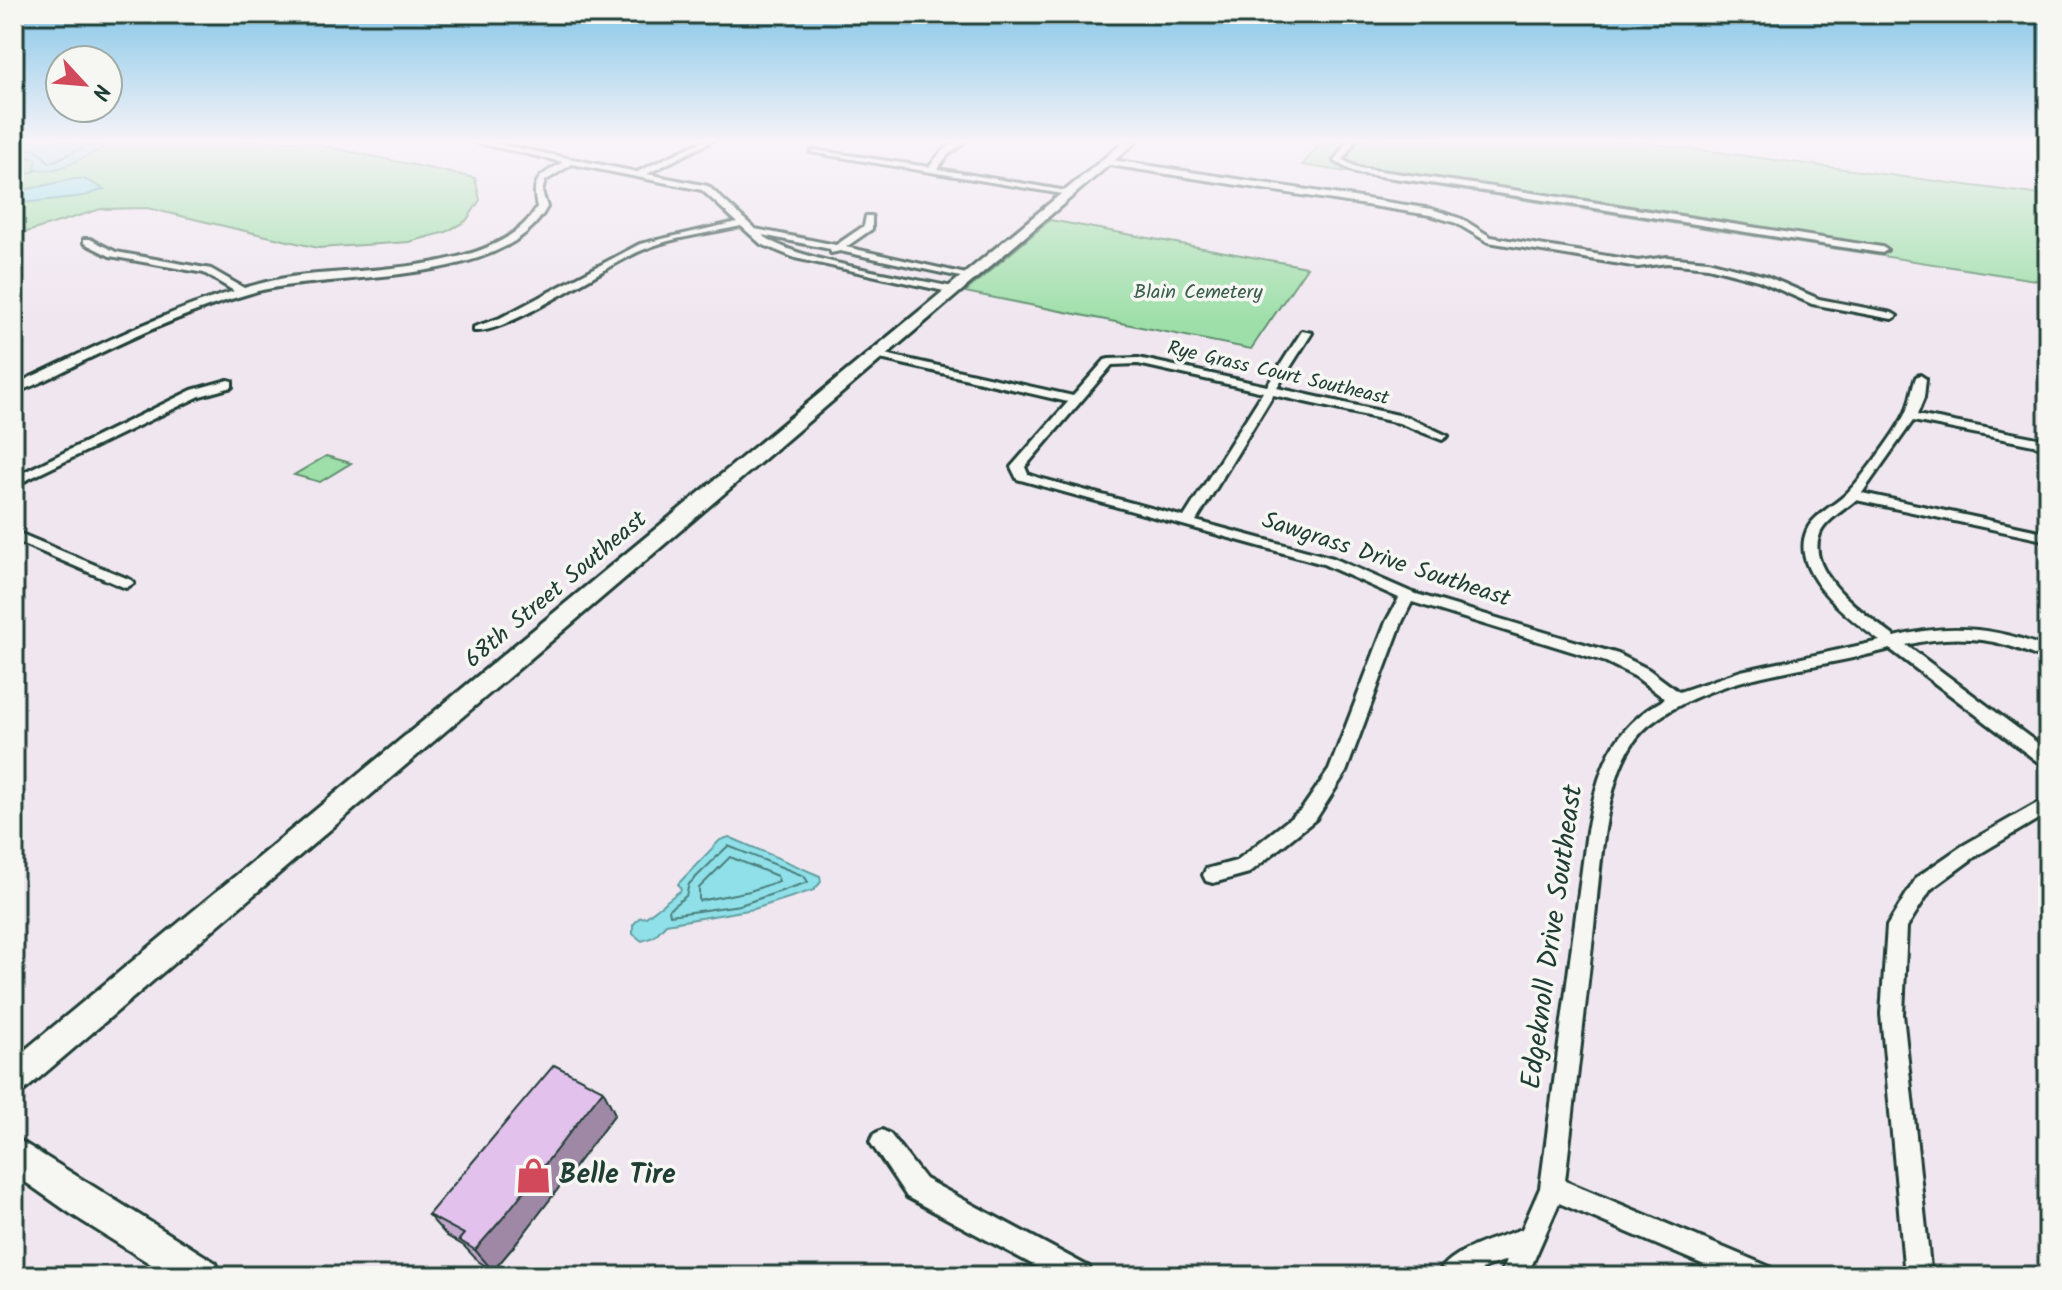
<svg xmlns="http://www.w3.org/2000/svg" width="2062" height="1290" font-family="Kalam,sans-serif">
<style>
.green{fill:#9edfa9;stroke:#5e8e6e;stroke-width:2}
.water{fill:#8fe0e8;stroke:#629fa0;stroke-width:2}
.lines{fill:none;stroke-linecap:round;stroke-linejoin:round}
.shore{stroke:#4c7e7c;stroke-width:2}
.stream{stroke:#629fa0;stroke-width:2}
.minor-casing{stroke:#1f3d34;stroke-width:6}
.secondary-casing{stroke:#1f3d34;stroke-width:6}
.minor{fill:#f6f6f2;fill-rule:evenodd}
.secondary{fill:#f6f6f2;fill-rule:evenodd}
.wall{fill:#c3a6cc;stroke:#1f3d34;stroke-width:2}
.shaded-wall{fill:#9f87a6;stroke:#1f3d34;stroke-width:2}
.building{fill:#e3c1ed;stroke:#1f3d34;stroke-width:2}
.labels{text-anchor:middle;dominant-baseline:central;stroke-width:7;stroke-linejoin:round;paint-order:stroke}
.far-park-label{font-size:20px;fill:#385d4b;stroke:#f6f6f2}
.far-street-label{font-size:20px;fill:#1f3d34;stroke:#f6f6f2}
.street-label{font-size:24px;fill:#1f3d34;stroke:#f6f6f2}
.near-street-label{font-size:28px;fill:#1f3d34;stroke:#f6f6f2}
.near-poi-label{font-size:28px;font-weight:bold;fill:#1f3d34;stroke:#f6f6f2;text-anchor:start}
</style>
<rect width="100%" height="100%" fill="#f0e6f0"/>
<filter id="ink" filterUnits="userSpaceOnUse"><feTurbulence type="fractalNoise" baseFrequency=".0125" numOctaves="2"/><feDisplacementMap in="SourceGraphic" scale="16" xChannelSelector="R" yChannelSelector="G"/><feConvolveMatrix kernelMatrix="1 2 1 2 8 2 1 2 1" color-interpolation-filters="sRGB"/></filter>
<g filter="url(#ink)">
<!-- green -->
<g class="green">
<polygon points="14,141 301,141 475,178 480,200 466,221 446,232 409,242 318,248 147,208 101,209 14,236"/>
<polygon points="1323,141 1633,141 2048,196 2048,282 1302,165"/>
<polygon points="1050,220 1307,267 1251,349 965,292"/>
<polygon points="326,456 351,463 320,482 294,475"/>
</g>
<!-- water -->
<g class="water">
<path d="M14,141H77L104,148C81,157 60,175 35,169L37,159L14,155Z"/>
<polygon points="74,179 84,179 104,189 84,196 14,204 14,188 28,189"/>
<polygon points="729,837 820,876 821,882 814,890 754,909 666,924 654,937 642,941 633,934 633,925 639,918 646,917 681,890 678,884 720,840"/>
</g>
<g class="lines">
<!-- shore -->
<g class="shore">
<polyline points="14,148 36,149 50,163 84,147 86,141"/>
<polygon points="728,846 804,876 808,882 740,905 670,915 669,909 686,896 689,884"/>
<polygon points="730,857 777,876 779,881 750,891 699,901 699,888"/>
</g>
<!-- stream -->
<polyline class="stream" points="14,180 37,170"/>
<defs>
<g id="minor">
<path d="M469,141H483L637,172L702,141H712L647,174L708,186L755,229L836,245L864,226L866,216H872V229L846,247L975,276L970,279L840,251L831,253L830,249L762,235C790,260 914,278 957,288L958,290L953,293L795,258L761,244L741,226C711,233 673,237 645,249C606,264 509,334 474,331V327L500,318L640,244L737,222L702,190L572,164L545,181L542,192L547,207C503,290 329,270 251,293C195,309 143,332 92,357C66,369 41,384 14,393V385C87,351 158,314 234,291L204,273L110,256L84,243V239H90L116,252L211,269L244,288C262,283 280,278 298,276C363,268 501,273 537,207C530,178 541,176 563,162Z"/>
<polygon points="957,141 966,141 947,156 937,169 1073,192 1069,195 810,152 814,150 929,167 941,152"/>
<path d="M1347,141H1355L1343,160L1358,168C1533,191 1707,221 1882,247L1887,250L1882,253C1707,227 1532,196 1356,173L1334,161Z"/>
<polygon points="1106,159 1432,209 1462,219 1491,237 1638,261 1667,257 1708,261 1766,276 1819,299 1892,313 1897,316 1892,319 1812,304 1758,280 1708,267 1667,263 1638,267 1488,242 1456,223 1430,215 1103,164 1102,162"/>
<path d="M1302,331L1312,333L1277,388L1407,417L1448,436L1442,440L1399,423L1273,395L1196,521L1333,558L1413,593L1618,654L1648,669L1679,692L1741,671L1880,641C1850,619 1788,573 1807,530C1813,515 1836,505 1848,492C1862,478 1898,430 1906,412C1911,400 1912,388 1916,377L1920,375L1926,379L1924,398L1917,415L2048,440V448L1913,421L1862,493L2048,533V541L1856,500C1845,509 1825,521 1820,534C1804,574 1868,616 1895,637C1948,623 1998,627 2048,649V660C2034,656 2021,649 2006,645C1973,636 1939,637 1906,645L2048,751V767L2042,765L1890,649C1812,671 1720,672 1653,722C1636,734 1626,752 1619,771C1602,821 1600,875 1594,927C1585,1012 1575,1096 1565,1181L1770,1267L1774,1276H1730L1559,1203L1527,1276H1500L1507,1260L1486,1267L1473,1276H1437C1448,1250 1497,1238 1522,1229L1540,1188L1587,831C1598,772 1609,729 1665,699L1636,677L1606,662L1412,602L1402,622L1346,772L1316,819L1249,873L1213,883L1206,881L1203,875L1206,869L1236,861L1302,809L1329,770L1386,622L1399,598L1323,564L1017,479L1011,467L1068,402L876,358L870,355L876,352L1073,396L1105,360L1109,359L1138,358L1267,386ZM1138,364L1263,392L1184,517L1039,478L1028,474L1025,467L1112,365Z"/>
<polygon points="228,380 232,381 232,387 200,396 14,486 14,477 192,390"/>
<polygon points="14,531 131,580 134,583 126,588 121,586 14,540"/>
<polygon points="2048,797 2048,813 1976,856 1931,889 1907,927 1903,1014 1931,1276 1905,1276 1881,1014 1887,926 1917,877 1962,846"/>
<polygon points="882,1130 890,1134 925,1179 1089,1267 1093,1276 1054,1276 907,1197 870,1142 874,1134"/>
</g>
<g id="secondary">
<polygon points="1125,141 1137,141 25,1090 14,1094 14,1059"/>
<polygon points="14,1137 216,1263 221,1276 170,1276 71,1214 14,1174"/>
</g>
</defs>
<!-- minor casing -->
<use href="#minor" class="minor-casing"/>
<!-- secondary casing -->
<use href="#secondary" class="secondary-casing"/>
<!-- minor -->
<use href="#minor" class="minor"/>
<!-- secondary -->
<use href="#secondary" class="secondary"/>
</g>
<!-- wall -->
<polygon class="wall" points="615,1114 519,1240 493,1271 478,1261 464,1246 447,1236 428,1215"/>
<!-- shaded-wall -->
<polygon class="shaded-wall" points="603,1090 615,1114 519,1240 493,1271 475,1250"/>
<!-- building -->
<polygon class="building" points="554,1065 603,1090 502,1219 475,1250 459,1240 464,1234 428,1215"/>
</g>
<!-- sky -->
<linearGradient id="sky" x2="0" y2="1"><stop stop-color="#84c6e8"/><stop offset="0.44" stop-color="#f8f4f8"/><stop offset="1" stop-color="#f8f4f8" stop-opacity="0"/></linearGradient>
<rect width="2062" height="321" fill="url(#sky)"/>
<!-- icons -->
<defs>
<symbol id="shop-bare" viewBox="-9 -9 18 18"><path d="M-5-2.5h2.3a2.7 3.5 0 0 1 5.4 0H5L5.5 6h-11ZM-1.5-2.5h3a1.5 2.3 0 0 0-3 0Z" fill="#d1495b" stroke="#f6f6f2" stroke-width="2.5" paint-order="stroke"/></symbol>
</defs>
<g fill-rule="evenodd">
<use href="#shop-bare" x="508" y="1150" width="51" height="51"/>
</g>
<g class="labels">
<!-- far-park labels -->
<g class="far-park-label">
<text x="1198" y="293">Blain Cemetery</text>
</g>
<!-- far-street labels -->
<g class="far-street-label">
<text transform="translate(1278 374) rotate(13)">Rye Grass Court Southeast</text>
</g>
<!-- street labels -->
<g class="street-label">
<text transform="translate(1386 560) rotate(18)">Sawgrass Drive Southeast</text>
<text transform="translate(556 590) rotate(-40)">68th Street Southeast</text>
</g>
<!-- near-street labels -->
<g class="near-street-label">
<text transform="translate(1553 937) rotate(-82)">Edgeknoll Drive Southeast</text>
</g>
<!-- near-poi labels -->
<g class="near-poi-label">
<text x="559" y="1175">Belle Tire</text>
</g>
</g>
<!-- margin -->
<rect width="2062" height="1290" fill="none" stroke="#f6f6f2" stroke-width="48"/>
<rect x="24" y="24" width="2014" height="1242" fill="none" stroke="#1f3d34" stroke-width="3" filter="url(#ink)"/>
<!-- north arrow -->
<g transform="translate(84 84) rotate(116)"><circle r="38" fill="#f6f6f2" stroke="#a0aca6" stroke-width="2"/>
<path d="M0-6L14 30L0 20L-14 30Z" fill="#d1495b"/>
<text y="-12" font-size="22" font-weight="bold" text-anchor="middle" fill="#1f3d34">N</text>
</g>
</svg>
